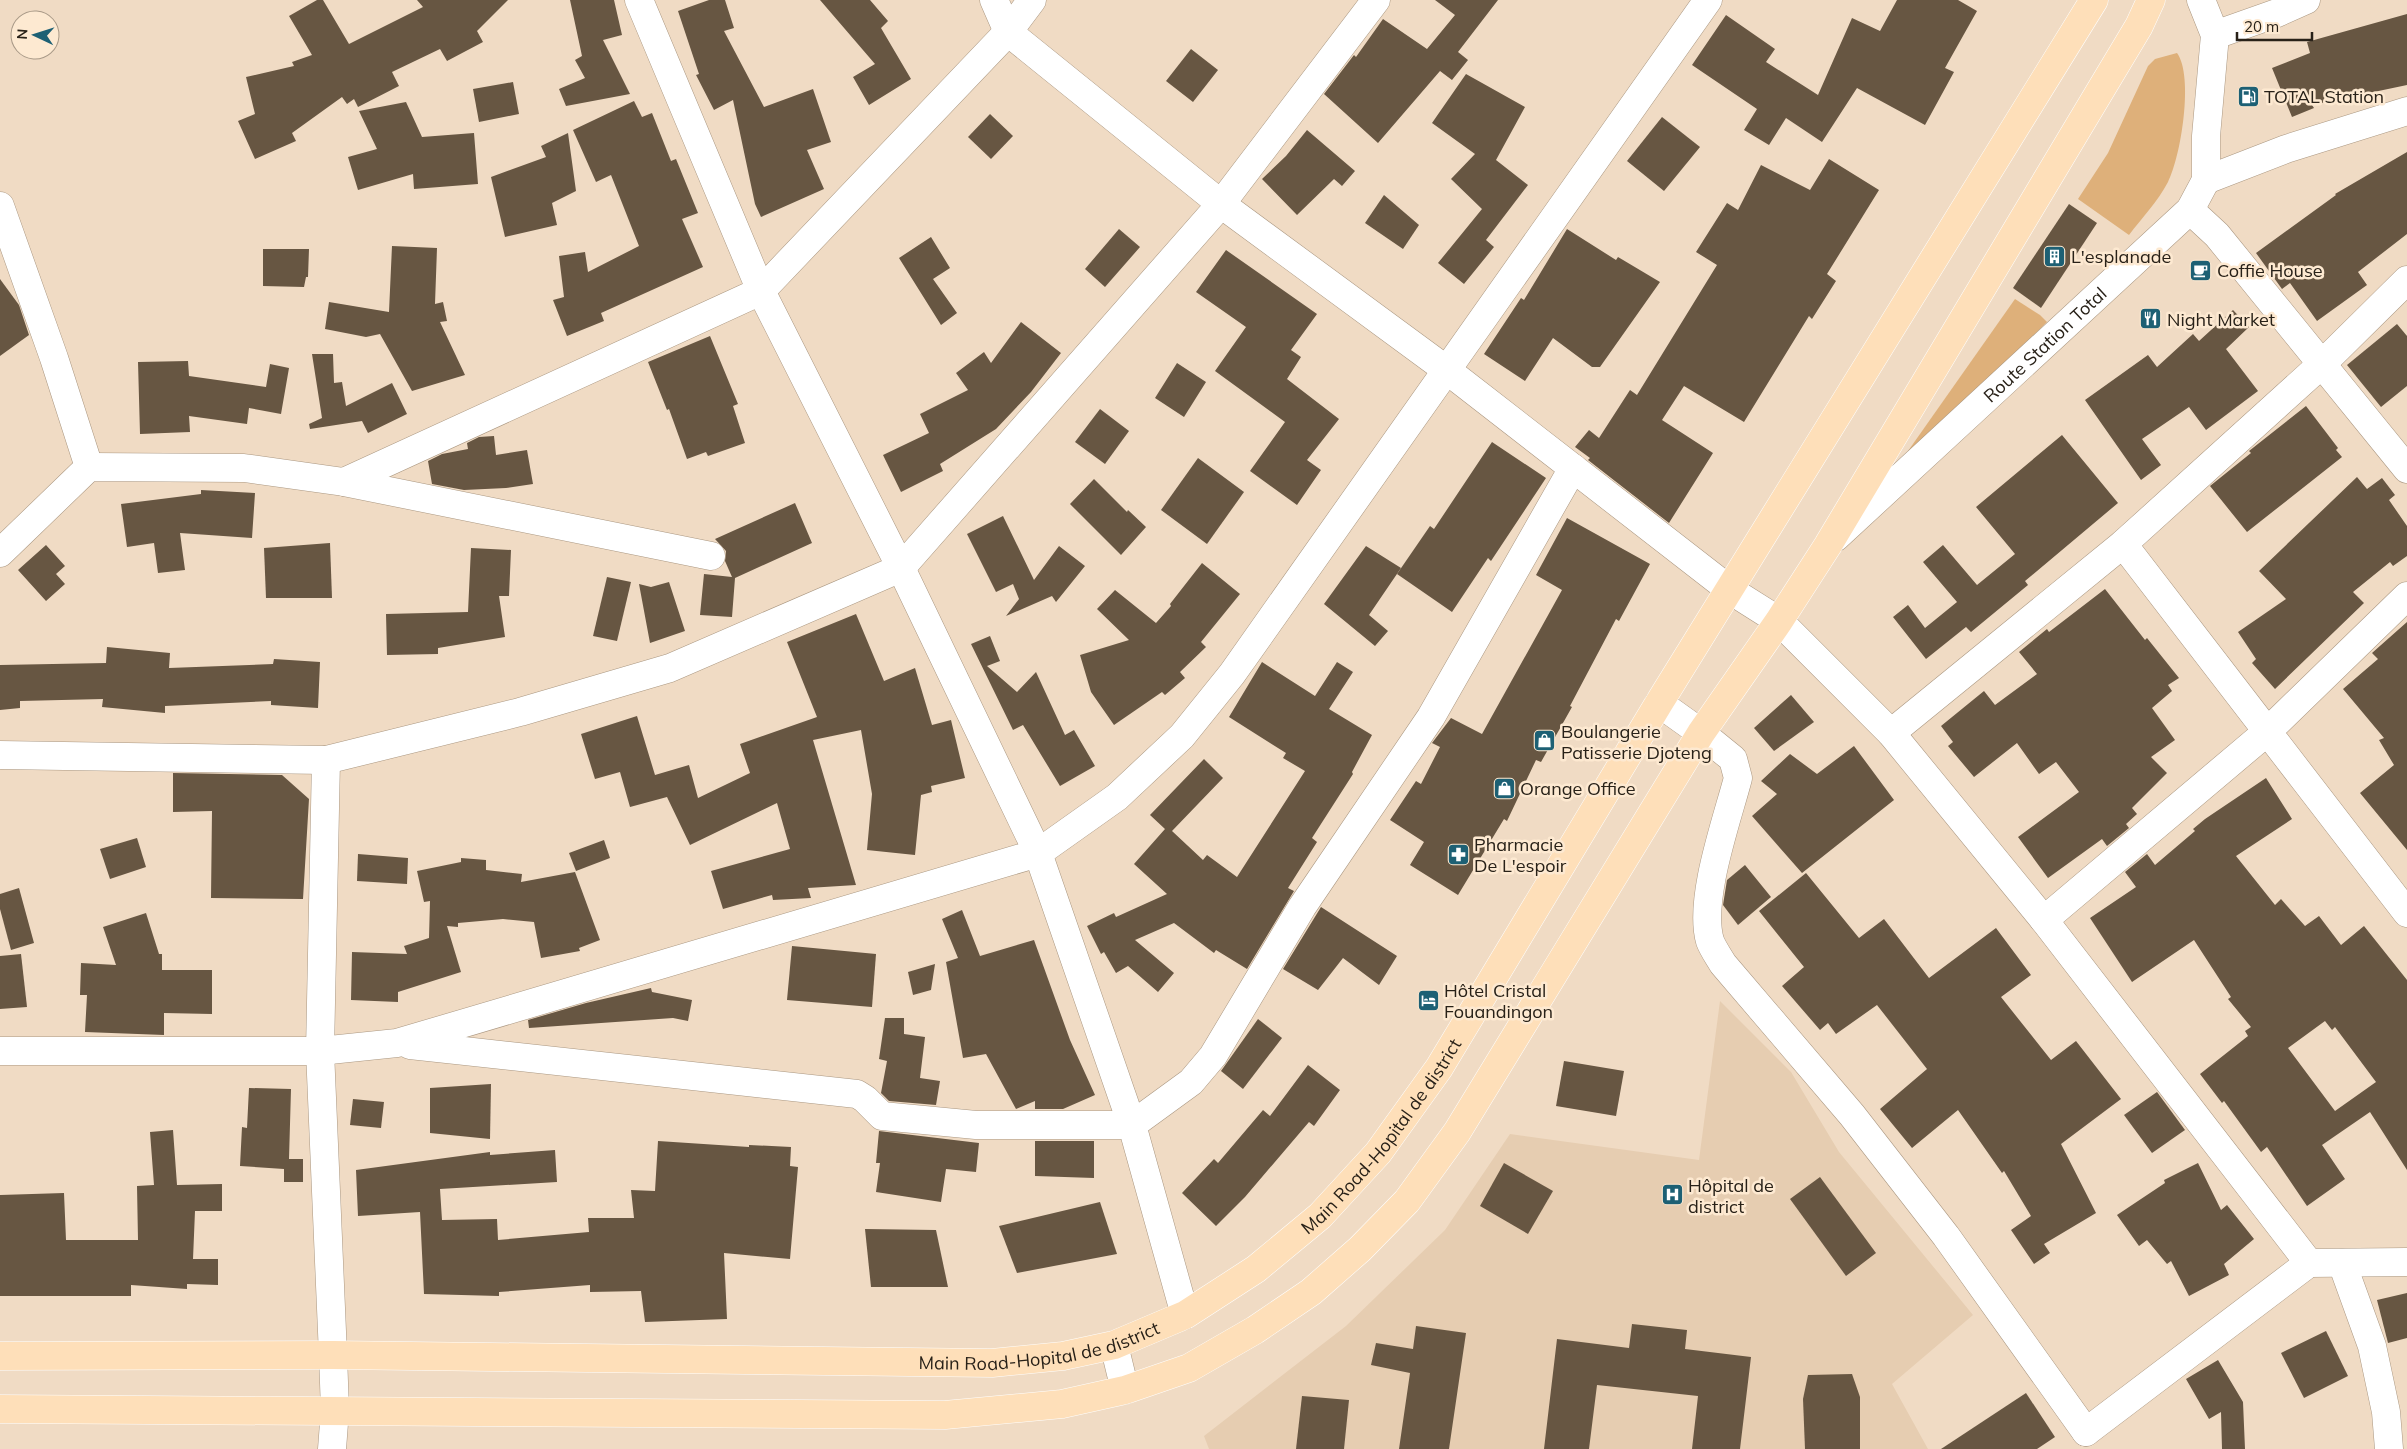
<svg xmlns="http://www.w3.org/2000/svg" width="2407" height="1449" font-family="Mulish,sans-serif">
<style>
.built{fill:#e6cdb1}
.green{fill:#deb07a}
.building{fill:#675642;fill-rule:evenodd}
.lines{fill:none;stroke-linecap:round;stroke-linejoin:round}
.minor-casing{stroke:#aa9781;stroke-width:29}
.major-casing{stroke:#fff;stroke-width:29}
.minor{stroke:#fff;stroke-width:28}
.major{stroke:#fedfb9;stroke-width:28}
.labels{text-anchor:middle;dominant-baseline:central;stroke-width:5;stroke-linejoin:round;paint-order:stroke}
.poi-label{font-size:18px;fill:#282118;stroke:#fde9d1;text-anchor:start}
.street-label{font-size:18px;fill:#282118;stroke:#fde9d1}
</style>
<rect width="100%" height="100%" fill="#f0dbc4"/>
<!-- built -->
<polygon class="built" points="1720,1001 1791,1072 1839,1152 1973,1315 1892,1384 1928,1449 1209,1449 1204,1436 1346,1326 1445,1230 1510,1134 1699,1160"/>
<!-- green -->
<g class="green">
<path d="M2177,53C2194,76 2181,157 2168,182C2158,201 2142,218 2129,235L2078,199L2108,153L2148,66L2155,59Z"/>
<polygon points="2015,299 2040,315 2047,322 1912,454 1908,451"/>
</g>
<!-- building -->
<g class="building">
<polygon points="317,0 323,0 349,44 423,7 417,0 508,0 477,31 483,42 447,61 440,49 392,72 399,86 358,107 354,99 347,104 342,97 292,133 296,141 255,159 238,121 255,114 246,77 294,66 292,62 312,55 289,16"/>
<polygon points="570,0 614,0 622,35 603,40 630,94 566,106 559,89 585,78 575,60 582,56"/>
<polygon points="709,0 725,0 734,28 724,31 764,107 813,89 831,142 807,150 824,189 761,217 755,204 733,100 714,110 696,75 699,74 678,11"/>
<polygon points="820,0 870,0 888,21 881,28 911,79 869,105 853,77 875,64"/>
<polygon points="1435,0 1498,0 1458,52 1468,60 1452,80 1440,71 1378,143 1324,94 1354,55 1356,57 1383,19 1427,49 1455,15"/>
<polygon points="1897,0 1958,0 1977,11 1945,68 1954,72 1925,125 1857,88 1822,142 1786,118 1769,145 1744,130 1757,109 1692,65 1726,15 1775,49 1766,62 1818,95 1852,18 1880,31"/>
<polygon points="2407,14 2407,85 2312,105 2314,108 2292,117 2272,68 2310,53 2307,42"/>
<polygon points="1191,49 1218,70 1193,102 1166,81"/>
<polygon points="1466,74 1525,107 1496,160 1528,185 1486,240 1494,247 1464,284 1438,263 1482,209 1451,179 1475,154 1432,123"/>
<polygon points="513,82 519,114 479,122 473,89"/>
<polygon points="634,101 642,117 652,113 671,161 676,159 698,213 682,219 703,267 601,313 604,321 567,336 553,300 564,297 559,256 585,252 588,272 639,246 611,175 596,182 573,130"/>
<polygon points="406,102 422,137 474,133 478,184 414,189 413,174 358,190 348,157 377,149 359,111"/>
<polygon points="990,114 1013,136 991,159 968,137"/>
<polygon points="1662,117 1700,147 1664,191 1627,161"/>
<polygon points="1307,130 1355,171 1342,186 1334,179 1297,215 1262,179 1286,156"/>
<polygon points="568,133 576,191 552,203 557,225 505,237 491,177 546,157 541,146"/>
<polygon points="2407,152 2407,234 2358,272 2367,285 2317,321 2290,283 2282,289 2256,253 2336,195 2335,194"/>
<polygon points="1829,159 1879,190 1827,274 1836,281 1812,319 1809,316 1744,422 1684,386 1662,420 1713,453 1669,523 1588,460 1590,458 1575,447 1589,430 1599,438 1630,390 1637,395 1717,265 1696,252 1727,203 1738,210 1761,165 1810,190"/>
<polygon points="1384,195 1419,225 1403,249 1365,223"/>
<polygon points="2069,204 2097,223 2041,308 2013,288"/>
<polygon points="1119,229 1140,247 1105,287 1085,269"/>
<polygon points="1567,229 1616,260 1618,257 1660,282 1600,367 1592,367 1553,338 1525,381 1484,354 1521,298 1524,300"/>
<polygon points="931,237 950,268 933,279 957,313 941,325 899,258"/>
<polygon points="392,246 437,248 435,304 443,302 447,321 440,322 465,375 412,391 380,334 366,337 325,329 329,302 389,312"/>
<polygon points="263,249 309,249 308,277 306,277 304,287 263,286"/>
<polygon points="1226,250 1317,314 1291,350 1301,357 1287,379 1339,419 1307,460 1321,470 1297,505 1250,471 1285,422 1215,371 1246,327 1196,292"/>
<polygon points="0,279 19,305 29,335 0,356"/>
<polygon points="2233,310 2249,327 2226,349 2258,391 2206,430 2189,407 2142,439 2161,465 2141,480 2085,400 2148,355 2157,367 2193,334 2199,341"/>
<polygon points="1021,322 1061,353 1031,392 996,429 940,464 943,471 901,492 883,455 929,433 920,414 968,390 956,373 984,352 991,363"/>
<polygon points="2397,324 2407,336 2407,386 2381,407 2347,365"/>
<polygon points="710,336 738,404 733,406 745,443 708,456 706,452 687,459 669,409 667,410 648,362"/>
<polygon points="312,354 333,354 334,383 342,382 346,406 392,383 407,414 368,433 362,421 310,429 309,424 322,418"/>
<polygon points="188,361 189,376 266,387 270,364 289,368 281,414 249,408 247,424 189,416 190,432 140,434 138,362"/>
<polygon points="1177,363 1206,382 1184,417 1155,398"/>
<polygon points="2306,406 2338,448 2336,450 2342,457 2247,532 2210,486 2251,453 2249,451"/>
<polygon points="1100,409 1129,431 1105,464 1075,442"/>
<polygon points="2062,435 2118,503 2025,581 2028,585 1971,632 1966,627 1926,659 1893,617 1908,605 1925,628 1957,602 1923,562 1943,545 1977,585 2015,554 1976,507"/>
<polygon points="494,436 496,455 527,450 533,484 506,488 464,490 432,484 428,461 442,454 468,449 467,443 479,437"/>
<polygon points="1492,442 1546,478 1491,561 1488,558 1452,612 1397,574 1430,526 1434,529"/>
<polygon points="1198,458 1244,492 1207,544 1161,510"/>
<polygon points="2357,477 2367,489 2382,478 2395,495 2389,500 2407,526 2407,556 2393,566 2390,562 2353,592 2364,603 2275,689 2252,663 2256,659 2238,632 2286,599 2259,571"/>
<polygon points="1094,479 1127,512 1128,510 1146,527 1121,555 1070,504"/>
<polygon points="201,490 255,493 252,538 180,533 185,570 158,573 154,543 127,547 121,504 201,494"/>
<polygon points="795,503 812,543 735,578 732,617 700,615 704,574 732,577 725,561 726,551 715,539"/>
<polygon points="1003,516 1034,580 1059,546 1085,566 1056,602 1052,596 1006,616 1019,599 1013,584 996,592 967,534"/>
<polygon points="1567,518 1650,564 1619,621 1616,619 1570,706 1572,707 1541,762 1536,760 1507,821 1504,819 1458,895 1410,865 1424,842 1390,820 1416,781 1421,784 1440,747 1432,743 1451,718 1482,734 1562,590 1536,575"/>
<polygon points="330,543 332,598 266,598 264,548"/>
<polygon points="46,545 65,566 56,574 65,584 46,601 18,570"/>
<polygon points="1366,546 1401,568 1369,615 1388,631 1375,646 1324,604"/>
<polygon points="471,548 511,550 509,596 499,596 505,637 438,648 438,654 387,655 386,614 468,612"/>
<polygon points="1202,563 1240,594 1201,642 1206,647 1180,672 1185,678 1165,695 1162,692 1114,725 1091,692 1080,655 1129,640 1097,609 1115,590 1156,623 1171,606 1170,604"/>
<polygon points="607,577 631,582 617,641 593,636"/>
<polygon points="669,582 685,631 650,643 639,584 651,587"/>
<polygon points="2105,589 2145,640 2147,638 2179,678 2168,685 2172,691 2152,708 2175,740 2151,757 2167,773 2132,808 2137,814 2126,824 2129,828 2107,846 2102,839 2048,878 2018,837 2079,792 2056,762 2039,774 2017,743 1974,777 1948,746 1953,742 1941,726 1984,691 1995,705 2037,674 2019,652 2047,629 2049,632"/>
<polygon points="856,614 884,681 915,668 932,725 951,720 965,778 931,786 932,792 921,795 915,855 867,850 872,794 861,730 813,740 856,885 808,888 811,898 773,900 772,895 723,909 711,871 790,849 777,803 690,845 667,797 630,807 620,772 595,779 581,734 637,716 655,775 689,765 698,798 750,773 740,744 817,717 787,642"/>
<polygon points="2407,622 2407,850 2360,793 2394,765 2379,740 2384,738 2343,689 2378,659 2372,653"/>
<polygon points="990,636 1000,661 987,666 1017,692 1036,672 1065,735 1074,730 1095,766 1060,786 1023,725 1013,730 971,644"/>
<polygon points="107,647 170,653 169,668 273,664 274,659 320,662 318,708 271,705 271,701 165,706 165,713 102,707 103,699 20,701 20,708 0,710 0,665 106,663"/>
<polygon points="1262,662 1315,696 1337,662 1353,672 1329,709 1372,735 1352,772 1353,774 1312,838 1317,842 1288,888 1294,891 1247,969 1216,950 1214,953 1174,923 1135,940 1174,973 1158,992 1128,966 1116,973 1104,952 1101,954 1087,926 1114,913 1116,917 1167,894 1134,864 1165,829 1150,815 1204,759 1223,778 1172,831 1203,860 1207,855 1237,877 1305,771 1283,758 1286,753 1229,717"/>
<polygon points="1791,695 1814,722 1774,751 1754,728"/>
<polygon points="1854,746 1894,800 1802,873 1752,816 1777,794 1761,781 1790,754 1817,774"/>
<polygon points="173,773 282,775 309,799 303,899 211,898 212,811 173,812"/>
<path d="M2266,778L2292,819L2236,856L2275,905L2281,899L2305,926L2319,916L2341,945L2364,926L2407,980V1170L2370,1112L2322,1145L2345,1179L2307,1206L2267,1147L2261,1152L2224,1101L2222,1103L2200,1074L2248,1036L2245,1031L2251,1027L2228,999L2231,997L2194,940L2132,982L2090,918L2136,887L2125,872L2147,854L2155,865L2195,831L2193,829L2205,819ZM2325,1021L2332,1030L2335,1027L2376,1082L2335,1111L2288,1048Z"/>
<polygon points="137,838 146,867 110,879 100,849"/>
<polygon points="604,840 610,858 576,871 569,853"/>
<polygon points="358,854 408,858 407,884 357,881"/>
<polygon points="461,858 486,860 486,870 522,874 521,882 575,872 600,940 579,948 580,951 541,958 534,922 503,919 458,923 458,927 447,926 461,972 398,992 398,1002 351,1000 352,952 407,954 404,946 429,938 430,901 424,902 417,871 461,862"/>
<polygon points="1745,865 1771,897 1738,925 1723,905 1727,880"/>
<polygon points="1806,873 1859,938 1884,919 1929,978 1996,928 2031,975 2001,997 2051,1060 2076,1041 2121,1099 2061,1144 2096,1213 2044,1244 2050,1253 2034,1264 2011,1230 2031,1216 2004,1171 2002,1173 1958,1110 1912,1148 1880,1109 1927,1069 1877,1005 1836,1034 1828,1023 1820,1030 1782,986 1804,967 1759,911"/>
<polygon points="19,888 34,943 11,950 0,909 0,894"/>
<polygon points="1321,907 1397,956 1379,985 1343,958 1318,990 1283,969"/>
<polygon points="962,910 980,956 1034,940 1070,1040 1095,1095 1063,1109 1035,1109 1035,1101 1016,1109 986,1054 963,1058 946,962 958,958 942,919"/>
<polygon points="146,913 159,954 162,954 162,970 212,970 212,1014 164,1013 164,1035 85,1032 87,995 80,995 81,963 116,965 103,927"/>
<polygon points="792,946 876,954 872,1007 787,1000"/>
<polygon points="21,954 27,1007 0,1009 0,956"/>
<polygon points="935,964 931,990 913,995 908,972"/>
<polygon points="651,988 652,992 692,1000 688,1021 673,1018 529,1028 528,1020 586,1003"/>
<polygon points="885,1018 904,1018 904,1034 925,1037 920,1078 940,1081 936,1105 889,1101 881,1093 887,1061 879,1059"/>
<polygon points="1258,1019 1282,1038 1243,1089 1221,1071"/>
<polygon points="1564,1061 1624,1071 1616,1116 1556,1106"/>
<polygon points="1308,1065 1340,1090 1314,1126 1309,1122 1245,1197 1216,1226 1182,1193 1214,1159 1218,1163 1263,1110 1270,1116"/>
<polygon points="491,1084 490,1139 430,1133 430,1088"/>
<polygon points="249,1088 291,1089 289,1159 303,1159 303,1182 284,1182 284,1169 240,1166 242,1127 247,1128"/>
<polygon points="2157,1092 2185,1130 2152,1153 2124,1115"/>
<polygon points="353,1099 384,1102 381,1128 350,1125"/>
<polygon points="173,1130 177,1185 222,1184 222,1211 195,1211 193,1259 218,1259 218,1285 187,1284 187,1289 131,1285 131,1296 0,1296 0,1195 64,1193 66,1240 138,1240 137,1186 154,1185 150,1132"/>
<polygon points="879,1131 979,1143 976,1172 946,1169 941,1202 876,1192 880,1163 876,1163"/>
<polygon points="658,1141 749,1147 749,1145 791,1147 790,1166 798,1167 790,1259 724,1253 727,1319 645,1322 641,1291 590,1292 590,1285 499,1292 499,1296 424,1294 420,1212 358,1216 356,1170 490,1152 490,1155 555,1150 557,1182 440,1189 442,1220 497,1219 498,1240 589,1232 588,1218 634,1218 631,1190 655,1191"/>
<polygon points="1035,1141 1094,1141 1094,1178 1035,1176"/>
<polygon points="1504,1163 1553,1191 1528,1234 1480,1206"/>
<polygon points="2198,1163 2221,1210 2227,1205 2254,1239 2224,1264 2229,1275 2189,1296 2171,1261 2167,1264 2147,1240 2139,1246 2117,1215 2165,1183 2164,1180"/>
<polygon points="1820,1177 1876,1253 1846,1276 1790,1199"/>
<polygon points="1100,1202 1117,1254 1017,1273 999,1226"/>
<polygon points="865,1229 936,1230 948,1287 871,1287"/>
<polygon points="2407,1293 2407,1338 2388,1343 2377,1300"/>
<polygon points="1632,1324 1687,1330 1685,1349 1751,1357 1740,1449 1692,1449 1698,1396 1597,1385 1589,1449 1544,1449 1557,1339 1629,1348"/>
<polygon points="1416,1326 1466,1333 1449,1449 1399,1449 1410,1373 1371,1365 1376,1343 1413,1349"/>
<polygon points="2326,1331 2348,1376 2304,1398 2281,1353"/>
<polygon points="2218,1360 2243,1402 2245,1449 2222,1449 2221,1412 2209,1419 2186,1379"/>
<polygon points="1852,1374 1860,1397 1860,1449 1805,1449 1803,1399 1808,1375"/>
<polygon points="2026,1393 2055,1437 2037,1449 1941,1449"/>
<polygon points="1302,1396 1349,1400 1344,1449 1296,1449"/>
</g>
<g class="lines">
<defs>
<g id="minor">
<polyline points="639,0 761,291 901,568 1038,853 1132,1125 1185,1315"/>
<polyline points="994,0 1008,32 1221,204 1448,371 1730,590 1779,621 1891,733 2044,920 2309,1263 2407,1262"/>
<polyline points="2215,35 2277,13 2306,0"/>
<polyline points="2206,180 2286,149 2407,111"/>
<polyline points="0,206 54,358 89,467"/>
<polyline points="2190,210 2217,235 2407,469"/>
<polyline points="344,482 761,291 1008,32 1032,0"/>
<path id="s1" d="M1836,537L2190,210L2206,180V136L2215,35L2201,0"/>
<polyline points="2123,544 2407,913"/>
<polyline points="0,553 89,467 244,468 344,482 711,556"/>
<path d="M1659,703L1701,733L1733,759L1738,778C1727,820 1698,900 1710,941C1713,949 1719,957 1723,964L1852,1115L1946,1236L2086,1432"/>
<polyline points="1891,733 2123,544 2323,363 2407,280"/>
<polyline points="0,755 326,760 520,712 670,668 901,568 1221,204 1376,0"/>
<polyline points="326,760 320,1051 333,1355 335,1410 332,1449"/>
<polyline points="2044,920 2268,731 2407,596"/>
<polyline points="410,1045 857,1094 865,1099 882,1116 976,1125 1132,1125 1191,1082 1213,1056 1302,907 1431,717 1573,468"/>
<polyline points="0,1051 320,1051 397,1043 1038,853 1117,797 1182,736 1232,674 1708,0"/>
<polyline points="2342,1263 2372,1346 2386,1412 2389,1449"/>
<polyline points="1114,1345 1125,1390"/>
<polyline points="2086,1432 2309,1263"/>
</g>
<g id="major">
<path id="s2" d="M0,1356L333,1355L992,1363L1063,1356L1114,1345L1185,1315L1256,1269L1320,1216L1378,1153L1439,1068L1659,703L2094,0"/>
<polyline points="0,1409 945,1415 1062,1404 1125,1390 1189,1368 1255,1330 1311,1292 1360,1249 1407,1201 1457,1132 1701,733 1779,621 1828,545 2139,26 2151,0"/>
</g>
</defs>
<!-- minor casing -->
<use href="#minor" class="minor-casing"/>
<!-- major casing -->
<use href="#major" class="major-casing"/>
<!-- minor -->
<use href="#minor" class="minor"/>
<!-- major -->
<use href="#major" class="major"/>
</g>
<!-- icons -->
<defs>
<symbol id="fuel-square" viewBox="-11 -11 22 22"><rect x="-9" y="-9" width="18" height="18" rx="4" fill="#1d6074" stroke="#fde9d1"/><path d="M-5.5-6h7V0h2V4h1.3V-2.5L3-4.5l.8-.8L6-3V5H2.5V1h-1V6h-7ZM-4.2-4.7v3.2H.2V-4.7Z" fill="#fff"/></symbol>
<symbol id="building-square" viewBox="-11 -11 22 22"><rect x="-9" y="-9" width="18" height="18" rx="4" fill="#1d6074" stroke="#fde9d1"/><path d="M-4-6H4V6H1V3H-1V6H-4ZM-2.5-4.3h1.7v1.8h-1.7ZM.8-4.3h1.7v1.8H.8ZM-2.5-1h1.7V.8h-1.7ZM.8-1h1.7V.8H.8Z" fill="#fff"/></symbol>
<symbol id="cafe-square" viewBox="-11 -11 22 22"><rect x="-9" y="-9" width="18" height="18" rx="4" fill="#1d6074" stroke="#fde9d1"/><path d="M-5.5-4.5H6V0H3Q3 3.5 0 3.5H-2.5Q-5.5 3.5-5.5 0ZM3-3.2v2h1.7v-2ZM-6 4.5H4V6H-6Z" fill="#fff"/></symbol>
<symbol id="restaurant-square" viewBox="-11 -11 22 22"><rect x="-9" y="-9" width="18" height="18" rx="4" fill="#1d6074" stroke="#fde9d1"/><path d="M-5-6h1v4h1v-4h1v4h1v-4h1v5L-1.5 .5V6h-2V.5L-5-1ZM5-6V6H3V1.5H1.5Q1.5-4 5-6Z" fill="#fff"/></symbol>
<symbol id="shop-square" viewBox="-11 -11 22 22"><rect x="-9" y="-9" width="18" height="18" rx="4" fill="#1d6074" stroke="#fde9d1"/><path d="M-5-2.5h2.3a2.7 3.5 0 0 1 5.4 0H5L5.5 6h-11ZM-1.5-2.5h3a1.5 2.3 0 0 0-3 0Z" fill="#fff"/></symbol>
<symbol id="pharmacy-square" viewBox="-11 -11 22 22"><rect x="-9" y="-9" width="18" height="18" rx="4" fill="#1d6074" stroke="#fde9d1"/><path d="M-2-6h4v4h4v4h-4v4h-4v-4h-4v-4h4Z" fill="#fff"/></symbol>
<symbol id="hotel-square" viewBox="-11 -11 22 22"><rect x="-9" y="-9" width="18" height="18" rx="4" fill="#1d6074" stroke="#fde9d1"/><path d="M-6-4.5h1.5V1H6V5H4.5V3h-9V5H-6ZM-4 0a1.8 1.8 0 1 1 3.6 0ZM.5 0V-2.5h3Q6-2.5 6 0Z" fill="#fff"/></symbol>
<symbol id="hospital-square" viewBox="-11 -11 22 22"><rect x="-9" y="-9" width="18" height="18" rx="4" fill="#1d6074" stroke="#fde9d1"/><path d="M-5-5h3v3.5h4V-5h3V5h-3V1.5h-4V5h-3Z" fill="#fff"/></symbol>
</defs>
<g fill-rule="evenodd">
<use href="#fuel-square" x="2236" y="84" width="25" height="25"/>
<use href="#building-square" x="2042" y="244" width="25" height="25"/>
<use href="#cafe-square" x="2188" y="258" width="25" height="25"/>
<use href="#restaurant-square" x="2138" y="306" width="25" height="25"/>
<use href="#shop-square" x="1532" y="728" width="25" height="25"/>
<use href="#shop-square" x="1492" y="776" width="25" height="25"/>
<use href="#pharmacy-square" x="1446" y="842" width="25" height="25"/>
<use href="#hotel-square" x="1416" y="988" width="25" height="25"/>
<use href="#hospital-square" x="1660" y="1182" width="25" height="25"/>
</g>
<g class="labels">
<!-- poi labels -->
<g class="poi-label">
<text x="2264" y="96">TOTAL Station</text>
<text x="2071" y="256">L'esplanade</text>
<text x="2217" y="270">Coffie House</text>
<text x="2167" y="319">Night Market</text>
<text x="1561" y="731">Boulangerie<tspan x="1561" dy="21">Patisserie Djoteng</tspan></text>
<text x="1520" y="788">Orange Office</text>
<text x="1474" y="844">Pharmacie<tspan x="1474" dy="21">De L'espoir</tspan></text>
<text x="1444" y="990">Hôtel Cristal<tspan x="1444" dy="21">Fouandingon</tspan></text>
<text x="1688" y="1185">Hôpital de<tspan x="1688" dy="21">district</tspan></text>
</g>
<!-- street labels -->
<g class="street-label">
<text stroke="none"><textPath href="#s1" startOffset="284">Route Station Total</textPath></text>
<text stroke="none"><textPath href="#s2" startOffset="1461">Main Road-Hopital de district</textPath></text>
<text stroke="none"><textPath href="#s2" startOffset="1041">Main Road-Hopital de district</textPath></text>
</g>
</g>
<!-- north arrow -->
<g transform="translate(35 35) rotate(274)"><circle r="24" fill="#fde9d1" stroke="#a89987"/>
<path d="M0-4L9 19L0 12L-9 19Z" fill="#1d6074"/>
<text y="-8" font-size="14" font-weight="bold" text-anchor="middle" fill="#282118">N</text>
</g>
<!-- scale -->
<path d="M2237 32v8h75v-8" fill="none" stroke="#282118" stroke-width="2.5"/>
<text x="2244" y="32" font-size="15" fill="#282118" stroke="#fde9d1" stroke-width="4" paint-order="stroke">20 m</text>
</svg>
